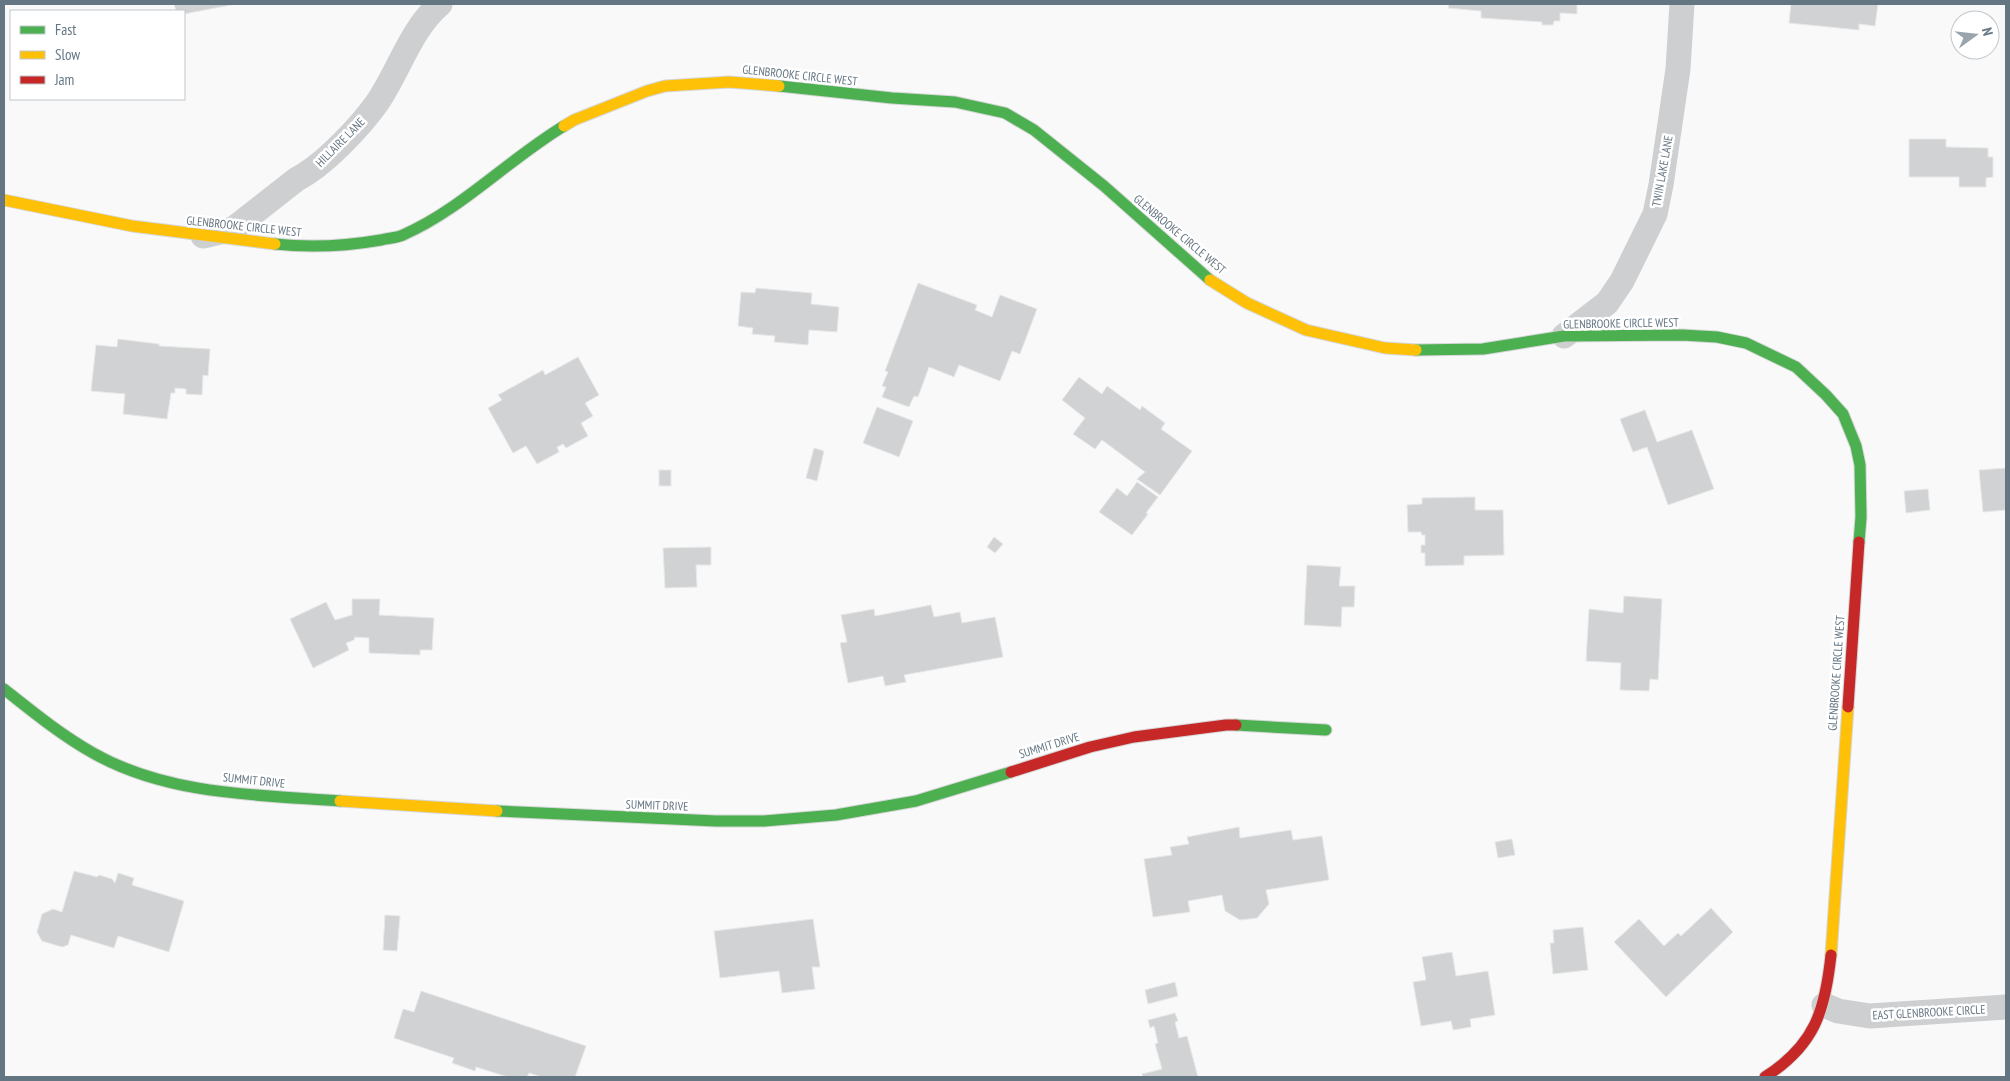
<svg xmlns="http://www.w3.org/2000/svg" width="2010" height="1081" font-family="'PT Sans Narrow',sans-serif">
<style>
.building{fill:#d0d2d3;stroke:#e8e8e8}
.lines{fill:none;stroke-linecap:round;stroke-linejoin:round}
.fast-casing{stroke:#d5d6d7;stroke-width:13}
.slow-casing{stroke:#d5d6d7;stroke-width:13}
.jam-casing{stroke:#d5d6d7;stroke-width:13}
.street{stroke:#cecfd0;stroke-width:25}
.fast{stroke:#4caf50;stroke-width:11}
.slow{stroke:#ffc107;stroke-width:11}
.jam{stroke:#c62828;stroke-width:11}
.labels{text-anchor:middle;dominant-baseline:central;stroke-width:5;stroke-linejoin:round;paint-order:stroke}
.street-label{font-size:12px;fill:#657683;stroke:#fff}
</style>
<rect width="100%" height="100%" fill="#f9f9f9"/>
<!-- building -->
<g class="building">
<polygon points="174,4 236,4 184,14 184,11 176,11"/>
<polygon points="1449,4 1577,4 1577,14 1560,13 1560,21 1554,21 1553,25 1542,25 1542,22 1481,18 1481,11 1448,8"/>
<polygon points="1791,4 1878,4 1875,26 1859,24 1859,30 1789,23"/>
<polygon points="1909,139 1946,139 1946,147 1988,148 1988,157 1993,157 1993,177 1986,178 1986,187 1959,187 1959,177 1909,177"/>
<polygon points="918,283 977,305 975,310 992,317 1000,295 1037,309 1020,354 1012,351 1000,381 959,365 954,377 929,367 918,397 914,396 909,407 882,397 886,387 882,386 888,372 885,371"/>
<polygon points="756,288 812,293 811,304 839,307 837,332 809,330 808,345 774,342 775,336 752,334 753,328 738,326 741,292 755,293"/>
<polygon points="118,339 159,344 159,346 210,349 208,376 203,375 202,395 186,394 186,389 175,388 175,393 171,393 167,419 123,414 125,394 91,391 96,345 117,347"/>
<polygon points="578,357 599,395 585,403 593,416 581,423 588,436 566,448 563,444 557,447 559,452 537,464 526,446 513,453 488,408 502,400 498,395 543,370 545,375"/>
<polygon points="1079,377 1102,394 1107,386 1140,410 1142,406 1165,423 1161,429 1192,451 1160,495 1137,479 1145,472 1102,440 1095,449 1073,434 1085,418 1062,400"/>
<polygon points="877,407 913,421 899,457 863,443"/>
<polygon points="1645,410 1657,442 1692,430 1714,489 1668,505 1647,447 1633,452 1620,419"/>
<polygon points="814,448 824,451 817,481 806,478"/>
<polygon points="2006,468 2006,510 1983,512 1979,470"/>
<rect x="659" y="470" width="12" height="16"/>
<polygon points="1137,482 1158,497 1146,513 1148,514 1132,535 1099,512 1117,488 1127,496"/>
<polygon points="1928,489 1930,510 1906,513 1904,491"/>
<polygon points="1475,497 1475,510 1503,510 1504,555 1464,556 1464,565 1425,566 1425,553 1421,553 1421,545 1425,545 1425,535 1422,535 1421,532 1408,532 1407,505 1422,504 1422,498"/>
<polygon points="994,537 1003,544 995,553 987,547"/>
<polygon points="711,547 711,565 696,565 697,587 665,588 663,548"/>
<polygon points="1307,565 1341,567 1339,586 1355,586 1354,607 1342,607 1341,627 1304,625"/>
<polygon points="1624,596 1662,599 1658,680 1650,679 1649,691 1620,690 1621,663 1586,661 1589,609 1623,613"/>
<polygon points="352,599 380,599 379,615 434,618 432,650 420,650 420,655 369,653 369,638 355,637 354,640 346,643 349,650 313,668 290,619 326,602 335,620 352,615"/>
<polygon points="931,605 934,617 960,612 962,623 995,617 1003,657 904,675 906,682 885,686 883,676 848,683 840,643 847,642 841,615 874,609 875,616"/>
<polygon points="1239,827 1240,838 1291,830 1293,840 1322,836 1329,880 1266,890 1269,904 1257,918 1240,920 1225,911 1222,895 1188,901 1190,912 1153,917 1144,859 1172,855 1170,847 1189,844 1187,837"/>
<polygon points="1512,839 1515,855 1498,858 1495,842"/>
<polygon points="74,871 97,877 99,875 112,879 115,883 118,873 134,878 132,885 184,901 169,952 118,936 114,948 71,935 68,945 62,947 42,941 37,932 42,914 53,909 62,912"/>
<polygon points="1711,908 1733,932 1666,997 1614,942 1639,919 1664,946 1678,933 1681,936"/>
<polygon points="385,915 400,916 397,951 383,950"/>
<polygon points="813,919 820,967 812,967 815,989 782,993 779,971 720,978 714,931"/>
<polygon points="1583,927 1588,970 1553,974 1550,943 1554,943 1553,930"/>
<polygon points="1452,952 1456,976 1488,971 1495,1015 1470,1019 1471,1027 1453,1030 1451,1021 1421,1026 1413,982 1426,980 1422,957"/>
<polygon points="1175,982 1178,996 1148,1004 1145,990"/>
<polygon points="421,991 586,1046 575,1077 542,1077 529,1073 527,1077 508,1077 476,1067 475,1071 452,1063 454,1058 394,1038 403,1009 414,1012"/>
<polygon points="1175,1013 1178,1021 1175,1022 1179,1038 1187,1036 1198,1077 1143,1077 1142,1074 1162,1069 1155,1044 1158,1043 1154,1026 1150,1028 1148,1020"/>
</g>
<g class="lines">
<defs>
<g id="fast">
<polyline points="779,86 892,98 955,102 1005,113 1034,130 1104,186 1210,280"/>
<path d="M275,244C310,248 346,246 381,240C388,238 397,238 403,235C462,209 509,159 564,126"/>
<polyline points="1416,350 1483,349 1564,336 1682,335 1717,337 1746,343 1796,367 1826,395 1843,414 1856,446 1860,465 1861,517 1859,542"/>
<path d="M4,689C33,712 61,735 93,753C167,795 257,795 340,801"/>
<polyline points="1236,725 1326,730"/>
<polyline points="497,811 716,821 764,821 836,815 916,801 1011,772"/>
</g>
<g id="slow">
<polyline points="564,126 574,120 647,91 665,86 729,82 779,86"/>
<polyline points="4,200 132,226 275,244"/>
<polyline points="1210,280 1247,303 1306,330 1385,348 1416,350"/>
<polyline points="340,801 497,811"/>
<polyline points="1831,955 1848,707"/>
</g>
<g id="jam">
<polyline points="1848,707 1859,542"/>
<polyline points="1011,772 1090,747 1134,737 1226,725 1236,725"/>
<path d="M1765,1077C1815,1045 1825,1011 1831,955"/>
</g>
</defs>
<!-- fast casing -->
<use href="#fast" class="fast-casing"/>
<!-- slow casing -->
<use href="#slow" class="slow-casing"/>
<!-- jam casing -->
<use href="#jam" class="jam-casing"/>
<!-- street -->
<g class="street">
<path d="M203,236L233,229L297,179C324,165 359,128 377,103C399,71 410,30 440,4"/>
<polyline points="1564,336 1607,303 1622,281 1655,214 1661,185 1678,69 1682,4"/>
<polyline points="1824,1005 1838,1011 1870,1016 2006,1007"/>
</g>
<!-- fast -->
<use href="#fast" class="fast"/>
<!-- slow -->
<use href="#slow" class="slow"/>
<!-- jam -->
<use href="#jam" class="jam"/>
</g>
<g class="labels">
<!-- street labels -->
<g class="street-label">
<text transform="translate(800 75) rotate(6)">GLENBROOKE CIRCLE WEST</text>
<text transform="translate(340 142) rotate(-45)">HILLAIRE LANE</text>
<text transform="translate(1662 171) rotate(-80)">TWIN LAKE LANE</text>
<text transform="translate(244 226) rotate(6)">GLENBROOKE CIRCLE WEST</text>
<text transform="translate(1180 234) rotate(40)">GLENBROOKE CIRCLE WEST</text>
<text transform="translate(1621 323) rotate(-1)">GLENBROOKE CIRCLE WEST</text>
<text transform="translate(1836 673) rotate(-86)">GLENBROOKE CIRCLE WEST</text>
<text transform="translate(1049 745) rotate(-17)">SUMMIT DRIVE</text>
<text transform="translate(254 780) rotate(6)">SUMMIT DRIVE</text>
<text transform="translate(657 805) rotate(2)">SUMMIT DRIVE</text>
<text transform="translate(1929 1012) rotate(-3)">EAST GLENBROOKE CIRCLE</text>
</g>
</g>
<!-- border -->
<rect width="2010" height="1081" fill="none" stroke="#657683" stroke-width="10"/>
<!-- legend -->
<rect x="10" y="10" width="175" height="90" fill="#ffffff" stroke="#c1c8cd"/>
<rect x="20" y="26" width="25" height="8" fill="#4caf50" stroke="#c1c8cd"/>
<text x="55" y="35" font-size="15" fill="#657683">Fast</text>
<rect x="20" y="51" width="25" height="8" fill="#ffc107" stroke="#c1c8cd"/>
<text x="55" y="60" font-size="15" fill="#657683">Slow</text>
<rect x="20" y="76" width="25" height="8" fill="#c62828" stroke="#c1c8cd"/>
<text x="55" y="85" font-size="15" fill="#657683">Jam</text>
<!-- north arrow -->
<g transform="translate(1975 35) rotate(75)"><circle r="24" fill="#ffffff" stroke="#c1c8cd"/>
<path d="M0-4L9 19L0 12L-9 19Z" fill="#99a4ac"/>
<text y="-8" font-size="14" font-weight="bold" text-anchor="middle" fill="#657683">N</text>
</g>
</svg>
